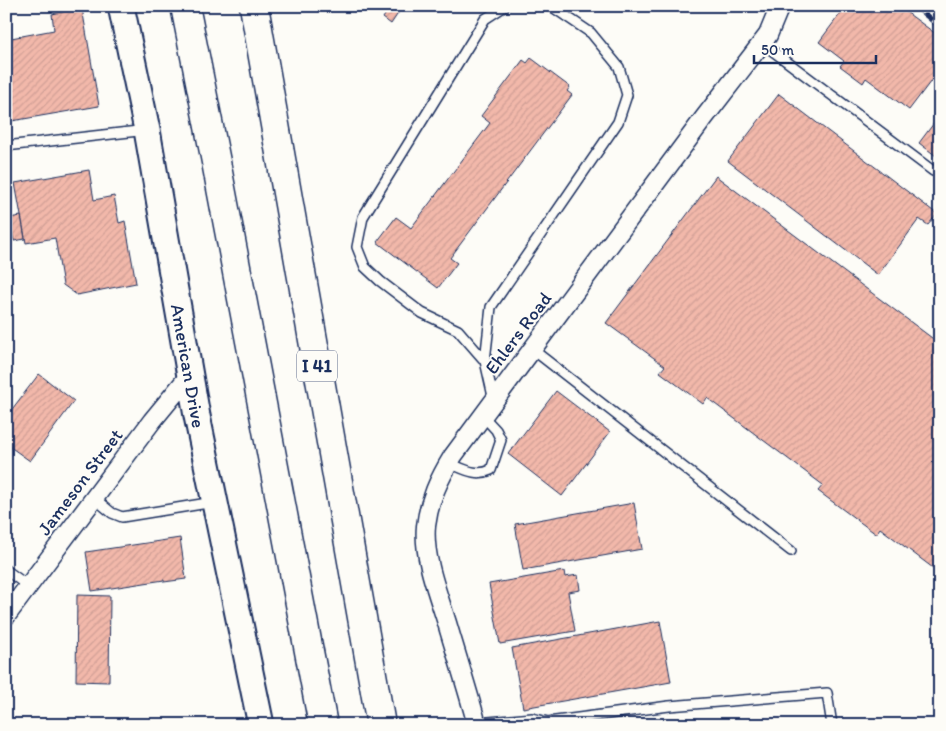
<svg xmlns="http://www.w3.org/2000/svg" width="946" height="731" font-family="Itim,sans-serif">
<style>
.building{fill:url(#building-hatch);stroke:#1b2f5e}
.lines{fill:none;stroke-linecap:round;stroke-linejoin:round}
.lane-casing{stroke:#1b2f5e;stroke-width:12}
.street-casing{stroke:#1b2f5e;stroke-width:21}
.secondary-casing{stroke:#1b2f5e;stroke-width:29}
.highway-casing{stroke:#1b2f5e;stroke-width:31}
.lane{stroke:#fdfcf7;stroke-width:9}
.street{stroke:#fdfcf7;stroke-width:18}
.secondary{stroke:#fdfcf7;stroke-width:25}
.highway{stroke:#fdfcf7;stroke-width:28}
.rail-casing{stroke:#1b2f5e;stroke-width:5.5}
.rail{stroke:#fdfcf7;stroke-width:4;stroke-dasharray:11;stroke-linecap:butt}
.labels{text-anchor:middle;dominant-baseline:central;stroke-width:4;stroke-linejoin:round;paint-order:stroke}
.shield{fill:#fdfcf7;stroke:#5f6c8c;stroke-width:1}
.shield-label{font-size:18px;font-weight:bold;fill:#1b2f5e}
.street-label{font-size:19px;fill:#1b2f5e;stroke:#fdfcf7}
</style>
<defs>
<pattern id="building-hatch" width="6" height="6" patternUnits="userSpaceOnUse" patternTransform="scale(1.25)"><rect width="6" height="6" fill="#f2b8aa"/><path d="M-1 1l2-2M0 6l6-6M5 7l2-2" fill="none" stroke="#cf9e95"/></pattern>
</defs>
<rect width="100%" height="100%" fill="#fdfcf7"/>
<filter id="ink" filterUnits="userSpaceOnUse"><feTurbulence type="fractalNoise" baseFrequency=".02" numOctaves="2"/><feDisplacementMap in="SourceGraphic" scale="10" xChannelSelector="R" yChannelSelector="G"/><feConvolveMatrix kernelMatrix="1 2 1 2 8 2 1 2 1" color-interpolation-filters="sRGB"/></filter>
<g filter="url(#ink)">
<!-- building -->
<g class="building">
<polygon points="391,6 399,12 391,24 383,18"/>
<polygon points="846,6 898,6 940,37 940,69 909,110 866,78 863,83 840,66 844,61 819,42"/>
<polygon points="82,8 99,106 6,122 6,39 54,30 52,14"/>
<polygon points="531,58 570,87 567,91 572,95 450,258 457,263 438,288 377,242 396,217 411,228 490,123 481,116 523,60 527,63"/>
<polygon points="779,94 937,214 928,225 919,219 878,275 728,161"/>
<polygon points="940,115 940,159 919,143"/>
<polygon points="89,170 94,200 114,196 119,223 125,221 136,283 77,295 63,285 55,238 26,243 15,183"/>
<polygon points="716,176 940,344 940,568 937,571 880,528 876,534 818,491 823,485 707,398 703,404 660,372 665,366 606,323"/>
<polygon points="21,216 25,239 14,241 9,218"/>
<polygon points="39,374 74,401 30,461 6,444 6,417"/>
<polygon points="556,391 610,432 562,496 508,454"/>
<polygon points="634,503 642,549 523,570 515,524"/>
<polygon points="180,538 186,579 164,582 164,580 92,591 86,552"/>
<polygon points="564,571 565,577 578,575 580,590 568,592 575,631 500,644 489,584"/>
<polygon points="77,595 110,596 109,682 76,681"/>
<polygon points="660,621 671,682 523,708 512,648"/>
</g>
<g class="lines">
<defs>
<g id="lane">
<polyline points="762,43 933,171"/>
<polyline points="6,146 147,130"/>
<polyline points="532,349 791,551"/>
<polyline points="485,361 458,330 422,313 380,281 365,267 357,247 363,217 485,19 505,6"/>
<polyline points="494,401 485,361 491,307 618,122 627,95 619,67 591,33 551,6"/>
<path d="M449,463C464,469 476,477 491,470L501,440L496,430L483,416"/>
<polyline points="94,498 112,513 122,517 214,502"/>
<polyline points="6,570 28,586"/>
<polyline points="477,723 532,718 548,722 669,706 827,693 832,725"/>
</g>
<g id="street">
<polyline points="6,616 152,421 189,376"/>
<path d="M477,725C468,691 457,657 447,623C438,594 423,557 426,526C429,500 439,479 453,456L704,118L768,35L780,6"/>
</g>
<polyline id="secondary" points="121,6 147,130 197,416 261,725"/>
<g id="highway">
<polyline points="185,6 217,167 323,725"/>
<polyline points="254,6 381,725"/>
</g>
</defs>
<!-- lane casing -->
<use href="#lane" class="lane-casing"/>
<!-- street casing -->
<use href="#street" class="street-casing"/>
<!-- secondary casing -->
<use href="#secondary" class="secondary-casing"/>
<!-- highway casing -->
<use href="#highway" class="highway-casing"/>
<!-- lane -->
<use href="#lane" class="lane"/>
<!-- street -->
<use href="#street" class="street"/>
<!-- secondary -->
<use href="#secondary" class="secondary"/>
<!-- highway -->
<use href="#highway" class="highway"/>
<defs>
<polyline id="rail" points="915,6 940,27"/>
</defs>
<!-- rail casing -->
<use href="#rail" class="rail-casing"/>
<!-- rail -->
<use href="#rail" class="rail"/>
</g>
</g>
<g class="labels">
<!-- shield labels -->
<rect class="shield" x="297" y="350.5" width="40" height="31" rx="4"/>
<g class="shield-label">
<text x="317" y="366">I 41</text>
</g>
<!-- street labels -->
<g class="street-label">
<text transform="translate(518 333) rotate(-53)">Ehlers Road</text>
<text transform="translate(188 366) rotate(80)">American Drive</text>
<text transform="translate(80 482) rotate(-53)">Jameson Street</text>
</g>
</g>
<!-- margin -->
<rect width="946" height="731" fill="none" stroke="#fdfcf7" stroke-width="25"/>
<rect x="12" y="12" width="921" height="706" fill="none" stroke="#1b2f5e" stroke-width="2" filter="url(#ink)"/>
<!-- scale -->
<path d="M754 55v8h122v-8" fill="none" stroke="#1b2f5e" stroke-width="2.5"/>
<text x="761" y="55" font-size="15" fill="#1b2f5e" stroke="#fdfcf7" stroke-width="4" paint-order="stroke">50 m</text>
</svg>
